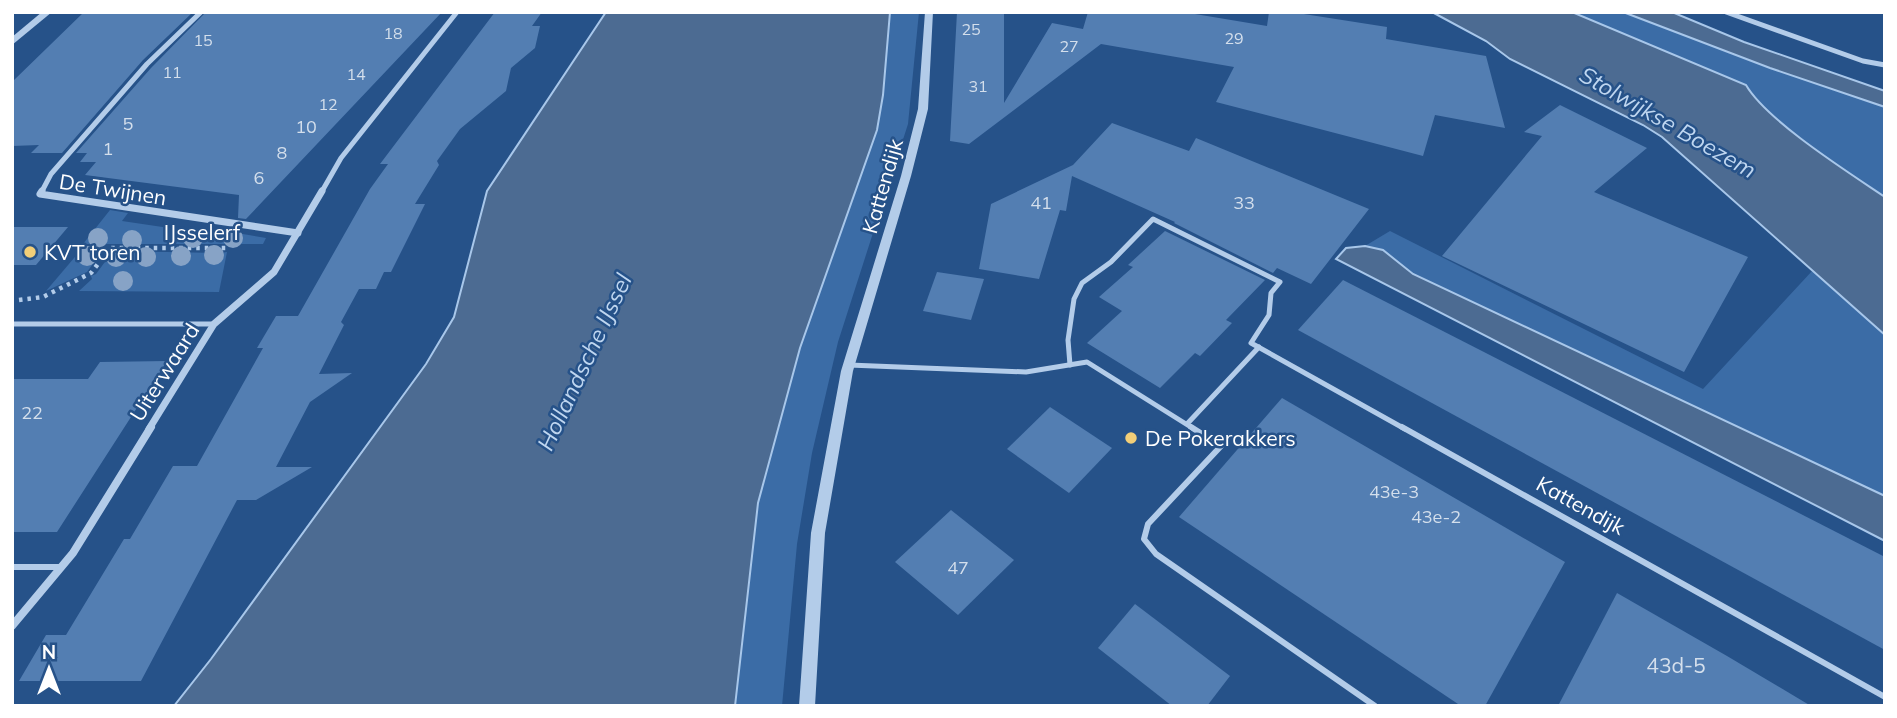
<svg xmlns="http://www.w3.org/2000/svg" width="1897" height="718" font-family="Mulish,sans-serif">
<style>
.green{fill:#3b6ca6}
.water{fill:#4c6b92;stroke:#a8c7ea;stroke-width:2}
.building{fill:#537eb2}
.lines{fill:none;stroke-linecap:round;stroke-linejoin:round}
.path{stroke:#b3cce9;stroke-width:4.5;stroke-dasharray:3.5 5;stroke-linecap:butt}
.service-far1{stroke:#b3cce9;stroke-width:5}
.service{stroke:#b3cce9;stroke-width:6}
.minor-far2{stroke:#b3cce9;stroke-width:5}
.minor-far1{stroke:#b3cce9;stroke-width:7}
.minor{stroke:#b3cce9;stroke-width:8}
.tertiary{fill:#b3cce9;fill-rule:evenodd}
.tree{fill:#87a3c6}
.poi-dot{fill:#f2ce78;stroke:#265289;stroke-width:2.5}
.labels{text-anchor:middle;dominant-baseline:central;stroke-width:5;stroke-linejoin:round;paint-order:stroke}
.far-number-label{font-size:16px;fill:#d4dfec}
.number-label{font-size:18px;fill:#d4dfec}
.street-label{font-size:21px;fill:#fff;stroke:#265289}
.poi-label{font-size:21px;fill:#fff;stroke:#265289;text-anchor:start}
.near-number-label{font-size:21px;fill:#d4dfec}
.water-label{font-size:23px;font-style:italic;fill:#bfd6f0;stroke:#265289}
</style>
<rect width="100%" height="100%" fill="#265289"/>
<!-- green -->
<g class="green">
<polygon points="890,12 919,12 908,124 838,342 812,453 797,544 782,706 735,706 758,503 800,348 877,130 883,95"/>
<path d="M1572,12H1623L1770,68L1885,107V197C1845,168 1770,126 1745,85Z"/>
<polygon points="110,210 128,213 122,221 203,233 208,228 266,238 263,244 83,244"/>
<polygon points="1390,231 1703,389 1813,270 1885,335 1885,496 1413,274 1383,250 1365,246"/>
<polygon points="103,250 87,272 46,291 80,251"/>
<polygon points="113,251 220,253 227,252 219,292 79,291 92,279 91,276 96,274"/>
</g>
<!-- water -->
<g class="water">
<polygon points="606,12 890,12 883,95 877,130 800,348 758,503 735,706 174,706 211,659 426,364 454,317 487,191"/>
<path d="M1432,12H1572L1746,85C1767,121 1848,172 1885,197V335L1662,137L1643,125L1510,59L1486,41Z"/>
<polygon points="1623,12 1672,12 1744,42 1885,91 1885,107 1770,68"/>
<polygon points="1365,246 1383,250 1413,274 1885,496 1885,541 1336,259 1346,248"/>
</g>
<!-- building -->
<g class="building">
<polygon points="84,12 193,12 143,60 62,153 31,153 39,145 12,146 12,82"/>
<polygon points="206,12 442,12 246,219 238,218 239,195 85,175 96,162 80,162 87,153 76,153 151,68"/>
<polygon points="495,12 542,12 532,26 540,26 535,48 511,68 506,91 460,129 437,161 439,165 415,204 425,204 391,272 384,272 376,289 359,289 341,322 344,325 319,374 352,373 310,402 276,467 312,467 256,500 237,500 141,681 19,681 46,635 66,635 124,539 130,539 173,466 197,466 263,348 257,348 276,316 298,316 370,189 388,164 380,164"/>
<polygon points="957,12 1004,12 1004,103 1052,23 1083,29 1088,12 1183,12 1267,26 1269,12 1291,12 1387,27 1386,39 1486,56 1505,128 1435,115 1423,156 1216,102 1234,67 1101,44 969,144 950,141"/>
<polygon points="1560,105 1647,148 1594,192 1748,257 1684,372 1442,256 1542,136 1524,132"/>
<polygon points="1112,123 1189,151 1196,138 1369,209 1311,284 1277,268 1273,273 1174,223 1175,222 1072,176 1066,211 1060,210 1039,279 979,269 991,204 1073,165"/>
<polygon points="12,227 68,227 36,265 12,265"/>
<polygon points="1165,231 1265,280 1226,320 1232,323 1200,356 1195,353 1160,388 1087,343 1122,311 1099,297 1133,267 1128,265"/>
<polygon points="937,272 984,279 971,320 923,311"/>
<polygon points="1343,280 1885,557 1885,650 1298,330"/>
<polygon points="167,361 57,532 12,532 12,379 88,379 100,362"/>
<polygon points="1282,398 1565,562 1485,706 1461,706 1179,517"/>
<polygon points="1050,407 1112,448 1069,493 1007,449"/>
<polygon points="951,510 1014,560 958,615 895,562"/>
<polygon points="1617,593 1727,656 1811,706 1558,706"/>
<polygon points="1135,604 1230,676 1207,706 1172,706 1098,648"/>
</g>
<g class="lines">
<!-- path -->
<polyline class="path" points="19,300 43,297 91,273 110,248 227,248"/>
<!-- service-far1 -->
<g class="service-far1">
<polyline points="12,324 214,324"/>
<polyline points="849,365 1026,372 1087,362 1194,429"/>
<polyline points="1070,365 1068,340 1074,299 1082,283 1111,262 1153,219 1280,282 1271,293 1269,315 1251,343 1405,429"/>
<polyline points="1187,424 1259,347"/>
</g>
<!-- service -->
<g class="service">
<polyline points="1191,427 1221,446 1148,524 1144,539 1156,554 1375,706"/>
<polyline points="1402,427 1885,697"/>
<polyline points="12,567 61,567"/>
</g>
<!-- minor-far2 -->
<g class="minor-far2">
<polyline points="1726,12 1863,61 1885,65"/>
<polyline points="41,193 51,174 147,64 201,12"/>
<polyline points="321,193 341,158 457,12"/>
</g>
<!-- minor-far1 -->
<g class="minor-far1">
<polyline points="42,191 40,194 298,233"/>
<polyline points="149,429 214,324 274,272 322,191"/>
</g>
<!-- minor -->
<polyline class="minor" points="12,626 73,553 151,427"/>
<!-- tertiary -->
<g class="tertiary">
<polygon points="42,12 52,12 12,45 12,37"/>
<polygon points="925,12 933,12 928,109 911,176 853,371 825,533 815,706 799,706 811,533 841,371 901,176 918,109"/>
</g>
</g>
<!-- trees -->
<g class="tree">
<circle cx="98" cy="238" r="10"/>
<circle cx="193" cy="238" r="10"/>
<circle cx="233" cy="238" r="10"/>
<circle cx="132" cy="240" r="10"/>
<circle cx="214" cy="255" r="10"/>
<circle cx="87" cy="256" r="10"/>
<circle cx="181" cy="256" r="10"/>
<circle cx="116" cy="257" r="10"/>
<circle cx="146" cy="257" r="10"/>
<circle cx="123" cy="281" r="10"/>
</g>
<!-- markers -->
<g class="poi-dot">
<circle cx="30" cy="252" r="7"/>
<circle cx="1131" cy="438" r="7"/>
</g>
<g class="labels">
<!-- far-number labels -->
<g class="far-number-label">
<text x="971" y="29">25</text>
<text x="393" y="33">18</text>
<text x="1234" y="38">29</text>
<text x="203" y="40">15</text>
<text x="1069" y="46">27</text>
<text x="172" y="72">11</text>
<text x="356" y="74">14</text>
<text x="978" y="86">31</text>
<text x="328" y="104">12</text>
</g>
<!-- number labels -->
<g class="number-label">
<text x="128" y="123">5</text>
<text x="306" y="126">10</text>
<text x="108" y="148">1</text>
<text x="282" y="152">8</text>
<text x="259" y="177">6</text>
<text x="1041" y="202">41</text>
<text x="1244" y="202">33</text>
<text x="32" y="412">22</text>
<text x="1394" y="491">43e-3</text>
<text x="1436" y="516">43e-2</text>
<text x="958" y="567">47</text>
</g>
<!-- street labels -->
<g class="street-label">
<text transform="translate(882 186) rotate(-74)">Kattendijk</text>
<text transform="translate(113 189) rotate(9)">De Twijnen</text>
<text x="202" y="232">IJsselerf</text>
<text transform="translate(164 372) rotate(-58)">Uiterwaard</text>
<text transform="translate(1581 505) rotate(29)">Kattendijk</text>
</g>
<!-- poi labels -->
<g class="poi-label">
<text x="44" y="252">KVT toren</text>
<text x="1145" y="438">De Pokerakkers</text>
</g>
<!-- near-number labels -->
<g class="near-number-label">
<text x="1676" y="665">43d-5</text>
</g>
<!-- water labels -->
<g class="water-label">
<text transform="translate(1668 122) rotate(30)">Stolwijkse Boezem</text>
<text transform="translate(584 362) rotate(-65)">Hollandsche IJssel</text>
</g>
</g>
<!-- border -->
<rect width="1897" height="718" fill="none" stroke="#ffffff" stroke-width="28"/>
<!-- north arrow -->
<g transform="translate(49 669)" stroke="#265289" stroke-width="5" paint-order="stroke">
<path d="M0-5L12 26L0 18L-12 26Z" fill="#ffffff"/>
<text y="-10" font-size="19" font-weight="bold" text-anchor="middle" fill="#ffffff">N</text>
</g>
</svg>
